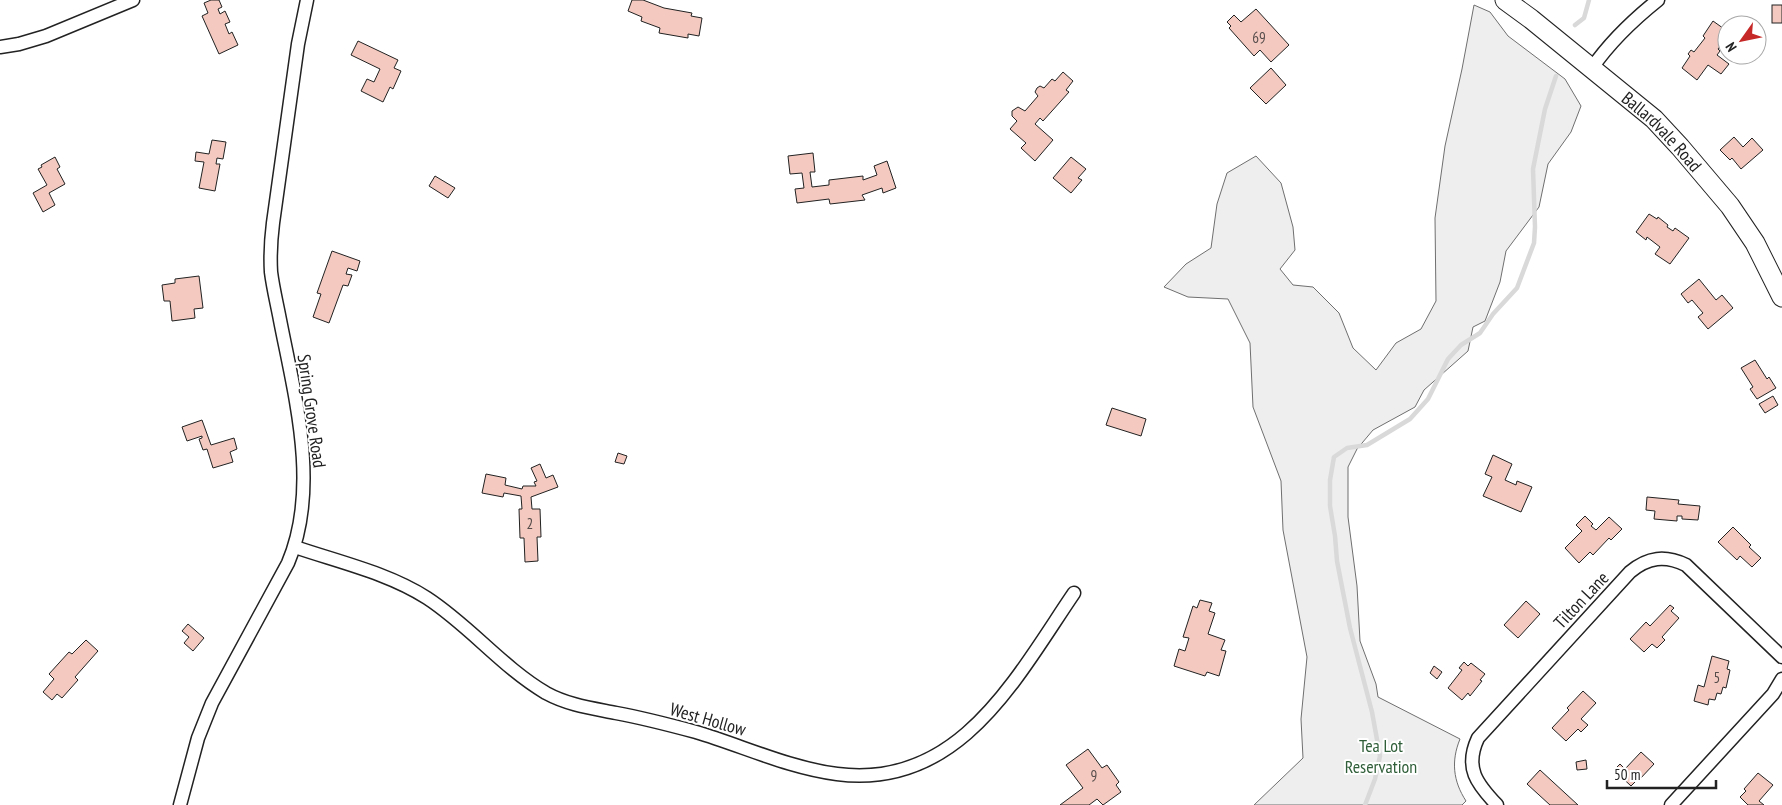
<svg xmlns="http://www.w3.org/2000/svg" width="1782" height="805" font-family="'PT Sans Narrow',sans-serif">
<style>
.green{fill:#eee;stroke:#6f6f6f}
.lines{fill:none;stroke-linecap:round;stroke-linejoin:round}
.stream{stroke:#d9d9d9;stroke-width:4.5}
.building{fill:#f3c9c0;stroke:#222}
.street-casing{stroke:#222;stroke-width:15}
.secondary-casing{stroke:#222;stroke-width:21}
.street{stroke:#fff;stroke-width:12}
.secondary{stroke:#fff;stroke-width:19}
.labels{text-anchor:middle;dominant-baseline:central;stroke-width:4;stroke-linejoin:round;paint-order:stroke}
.number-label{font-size:15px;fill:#564c4a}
.street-label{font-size:18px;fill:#222;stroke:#fff}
.park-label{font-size:18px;fill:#2f5e38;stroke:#fff}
</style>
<rect width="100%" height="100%" fill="#fff"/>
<!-- green -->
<path class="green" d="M1474,5L1490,12L1508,36L1565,79L1581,106L1571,132L1548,164L1539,207L1506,251L1500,282L1485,321L1473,327L1468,351L1424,390L1415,407L1373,430L1357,449L1348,467V517L1357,586L1360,641L1376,684L1378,697L1460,739C1451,761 1453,781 1466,801L1462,805H1254L1303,758L1301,719L1307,657L1283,530L1281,481L1253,407L1250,343L1228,299L1188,297L1164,287L1186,264L1211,248L1217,204L1227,173L1256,156L1281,183L1293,227L1295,250L1280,269L1293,285L1313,287L1339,313L1353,348L1376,370L1396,343L1421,329L1436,301L1435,218L1445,146L1462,69Z"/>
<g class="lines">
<!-- stream -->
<g class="stream">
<polyline points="1575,25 1584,18 1589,0"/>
<polyline points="1365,805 1375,779 1380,756 1372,712 1350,628 1337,561 1335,536 1330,506 1330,480 1334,457 1347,448 1367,445 1410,419 1428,399 1448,359 1461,345 1480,333 1493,314 1517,288 1534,243 1535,227 1533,169 1545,109 1556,76"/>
</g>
</g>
<!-- building -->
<g class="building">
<polygon points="211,0 219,0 222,7 218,9 220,14 225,11 230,22 225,24 229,34 232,32 238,45 219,54 202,16 208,13 204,3"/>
<polygon points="632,0 643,0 664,8 692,13 691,16 702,18 699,36 688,34 688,38 659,33 660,28 641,21 642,17 628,11"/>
<rect x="1772" y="5" width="10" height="18"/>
<polygon points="1256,9 1289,45 1271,62 1260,50 1254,56 1229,28 1231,26 1227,22 1234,15 1241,22"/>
<polygon points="1713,21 1727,31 1719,42 1722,44 1718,49 1720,51 1717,55 1729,64 1721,74 1708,65 1697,80 1682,68 1690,56 1688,54 1691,50 1694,52 1705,38 1703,36"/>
<polygon points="358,41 398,60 394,68 401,71 393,89 390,87 383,102 361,91 367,79 374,82 380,69 351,55"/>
<polygon points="1271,68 1286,85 1266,104 1250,88"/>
<polygon points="1063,72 1073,81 1066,90 1069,92 1043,121 1040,118 1035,124 1053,140 1035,161 1021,148 1026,143 1010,129 1017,121 1012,116 1012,111 1018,107 1025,111 1038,96 1035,92 1037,88 1040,86 1044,88 1052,79 1055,81"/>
<polygon points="1734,137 1743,147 1752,138 1763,150 1741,169 1732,158 1730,160 1720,150"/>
<polygon points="212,140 226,142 223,159 217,158 216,164 220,164 215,191 199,188 204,162 195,161 196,152 209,154"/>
<polygon points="813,153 815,172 810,172 812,187 829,185 829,180 863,176 863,180 877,175 874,166 887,161 896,188 883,193 882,188 862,195 865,200 830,204 829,199 797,203 795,189 804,188 802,173 790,174 788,156"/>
<polygon points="55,157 60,167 57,169 65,184 49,193 55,205 43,212 33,193 47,185 38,169 42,167 41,165"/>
<polygon points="1071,157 1086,169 1078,178 1082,180 1071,193 1053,178"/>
<polygon points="435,176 455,188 448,198 429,186"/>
<polygon points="1649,214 1657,219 1658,217 1668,225 1667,227 1673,231 1675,228 1689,238 1670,264 1655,254 1660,247 1647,237 1646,240 1636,232"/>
<polygon points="332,251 360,261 357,271 348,268 346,274 352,275 348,286 343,285 329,323 313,317 321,294 317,293"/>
<polygon points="199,276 203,308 194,309 195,318 172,321 170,301 164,301 162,285 175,283 175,279"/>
<polygon points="1699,279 1716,300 1722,295 1733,308 1708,329 1698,317 1703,313 1692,300 1688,303 1681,294"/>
<polygon points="1755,360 1767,379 1769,377 1776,388 1757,399 1750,389 1753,387 1741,368"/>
<polygon points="1773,396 1778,405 1765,413 1759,404"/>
<polygon points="1112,408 1146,419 1141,436 1106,425"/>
<polygon points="202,420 211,445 234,438 237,449 230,452 233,462 213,468 207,449 203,450 199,439 202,438 202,436 187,441 182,427"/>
<polygon points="618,453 627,456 624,464 615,462"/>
<polygon points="1493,455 1512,464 1505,480 1516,485 1517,481 1532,487 1521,512 1483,496 1492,477 1485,474"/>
<polygon points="540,464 546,478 553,475 558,487 531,497 532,509 540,509 541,537 537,537 538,561 525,562 524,538 520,538 519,509 522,509 521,496 504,493 503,497 482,493 486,474 506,478 505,485 522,489 523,486 536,486 534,482 537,481 531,468"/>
<polygon points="1647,497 1679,500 1678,504 1700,506 1698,520 1682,519 1682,516 1677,516 1677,521 1654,519 1655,511 1646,510"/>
<polygon points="1585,516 1593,524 1591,526 1596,530 1609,517 1622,529 1611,540 1609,538 1593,555 1590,552 1579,563 1565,548 1582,531 1576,525"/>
<polygon points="1733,527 1751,545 1749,547 1761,558 1752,567 1740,556 1737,560 1718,542"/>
<polygon points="1200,600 1212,603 1209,611 1215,613 1208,634 1225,640 1221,650 1226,651 1219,676 1207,672 1205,676 1174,666 1179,649 1185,651 1189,638 1183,637 1193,606 1197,608"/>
<polygon points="1526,601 1540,614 1518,638 1504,625"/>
<polygon points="1670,605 1674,608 1671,611 1679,618 1662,637 1665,640 1657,648 1652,644 1644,652 1630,639 1646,622 1650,626"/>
<polygon points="188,624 204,638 193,651 184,643 189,637 182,631"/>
<polygon points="86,640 98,651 75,677 78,680 62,698 57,694 52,700 43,692 54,679 49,674 69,652 72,654"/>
<polygon points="1712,656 1729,661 1727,669 1730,670 1726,688 1723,687 1721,694 1717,693 1715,700 1709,699 1708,705 1694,701 1698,685 1704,687"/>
<polygon points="1464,662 1468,666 1471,663 1485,674 1480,680 1482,681 1470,696 1468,693 1462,700 1448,688 1462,670 1459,668"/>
<polygon points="1434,666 1442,672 1437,679 1430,673"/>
<polygon points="1583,691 1596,703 1581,719 1588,725 1581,732 1578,729 1566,741 1552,728 1569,710 1567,708"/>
<polygon points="1088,749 1102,768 1107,765 1119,782 1116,785 1121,792 1103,805 1097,799 1089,805 1060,805 1083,788 1066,765"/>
<polygon points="1641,752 1654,764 1639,780 1638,779 1631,786 1614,770 1620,764 1625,769"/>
<polygon points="1586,760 1587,769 1577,770 1576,762"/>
<polygon points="1540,770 1578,805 1550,805 1527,784"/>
<polygon points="1758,773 1773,785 1759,801 1764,805 1748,805 1740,797 1746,791 1744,789"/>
</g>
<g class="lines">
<defs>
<g id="street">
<polyline points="0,47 19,44 46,36 133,0"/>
<path d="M1592,68C1610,42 1633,20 1658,0"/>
<path d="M295,547C339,562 388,573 427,598C470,626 502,667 546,693C568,705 591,708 616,713C643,718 670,725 696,732C743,746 789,768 837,774C959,790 1016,678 1074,593"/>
<path d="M180,805L198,738L212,703L288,563C320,488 295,397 280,320C277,304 273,288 271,272C270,255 271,239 273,223L298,44L307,0"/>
<path d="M1497,805C1477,784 1464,768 1478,738L1630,572C1648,557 1665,555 1686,565L1782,657"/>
<polyline points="1671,805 1773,694 1782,679"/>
</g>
<g id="secondary">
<path id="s1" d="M1505,0L1531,19L1654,119L1680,147L1730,206L1755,243L1782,297"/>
</g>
</defs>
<!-- street casing -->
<use href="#street" class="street-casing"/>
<!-- secondary casing -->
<use href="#secondary" class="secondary-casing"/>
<!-- street -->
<use href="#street" class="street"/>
<!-- secondary -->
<use href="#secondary" class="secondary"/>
</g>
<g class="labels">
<!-- number labels -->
<g class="number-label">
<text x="1259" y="37">69</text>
<text x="530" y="523">2</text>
<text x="1717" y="677">5</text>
<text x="1094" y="775">9</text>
</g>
<!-- street labels -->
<g class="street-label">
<text stroke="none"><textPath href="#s1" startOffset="205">Ballardvale Road</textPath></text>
<text transform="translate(312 411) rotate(82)">Spring Grove Road</text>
<text transform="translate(1581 600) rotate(-47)">Tilton Lane</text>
<text transform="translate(708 719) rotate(16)">West Hollow</text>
</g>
<!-- park labels -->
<g class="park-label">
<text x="1381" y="745">Tea Lot<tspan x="1381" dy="21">Reservation</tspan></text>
</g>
</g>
<!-- north arrow -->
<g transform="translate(1742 40) rotate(237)"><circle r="24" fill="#ffffff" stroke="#a7a7a7"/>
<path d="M0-4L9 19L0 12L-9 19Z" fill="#c62828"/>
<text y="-8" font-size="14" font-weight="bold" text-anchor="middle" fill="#222222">N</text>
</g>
<!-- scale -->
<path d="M1607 780v8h109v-8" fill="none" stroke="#222222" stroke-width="2.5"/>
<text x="1614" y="780" font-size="15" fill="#222222" stroke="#ffffff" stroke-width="4" paint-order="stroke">50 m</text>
</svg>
